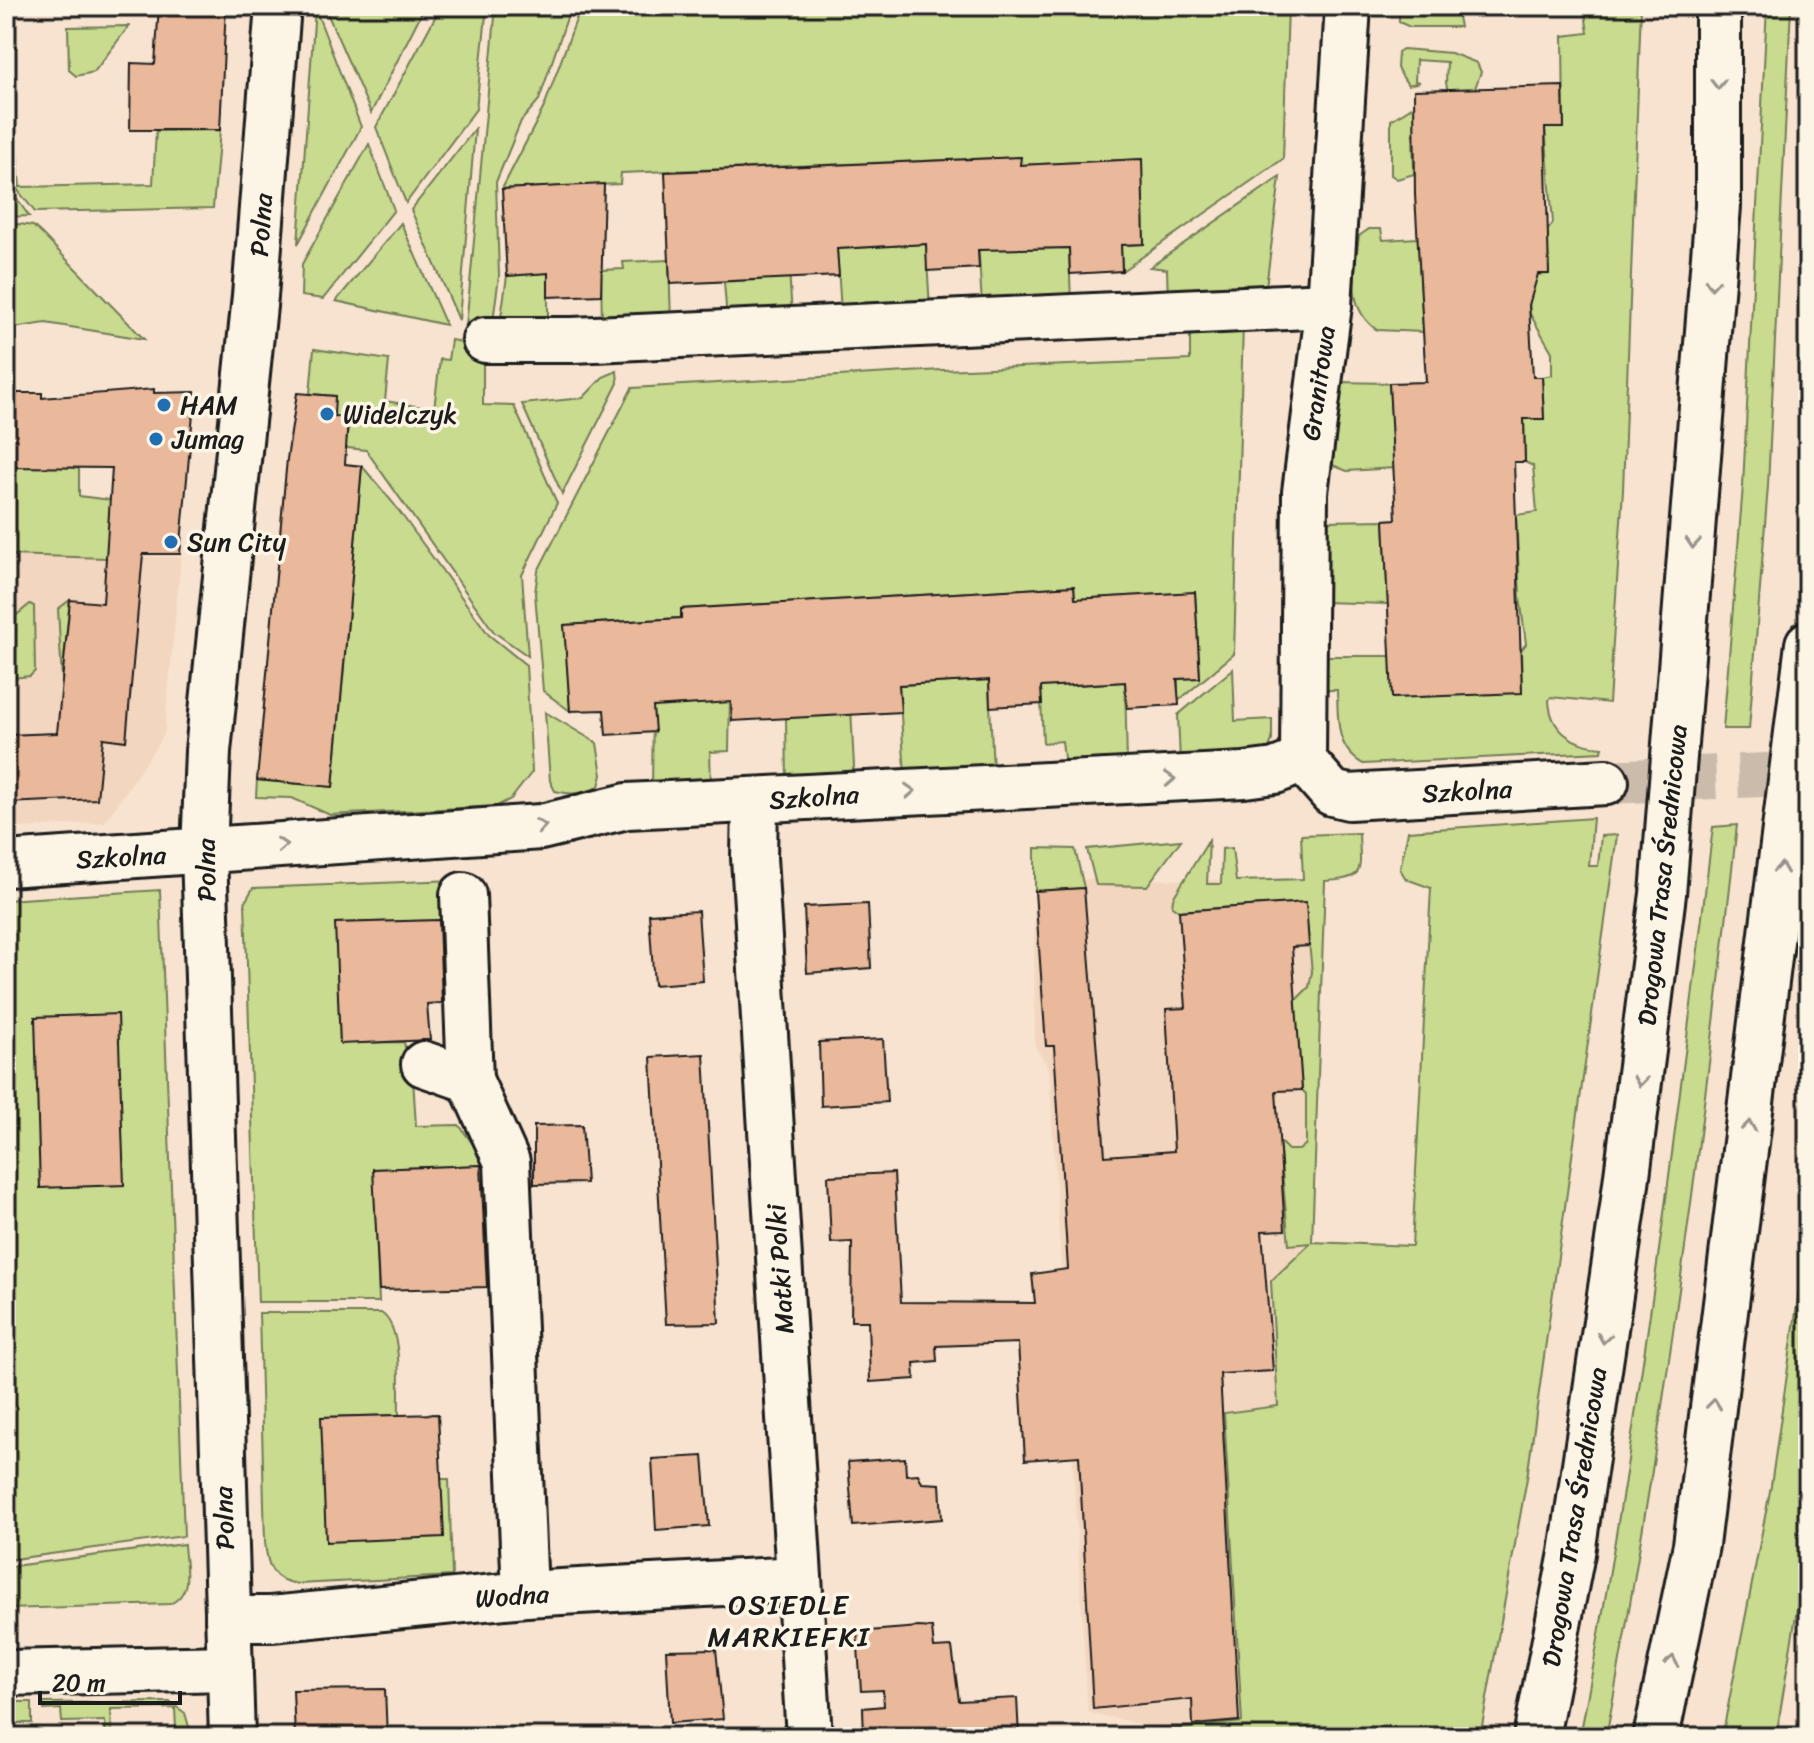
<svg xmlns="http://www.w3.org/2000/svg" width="1814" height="1743" font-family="Sriracha,sans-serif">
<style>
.built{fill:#f3d6bf}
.green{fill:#c9db8f;stroke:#727c56;stroke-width:2}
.building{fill:#eab99b;stroke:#1c1c1c;stroke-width:2}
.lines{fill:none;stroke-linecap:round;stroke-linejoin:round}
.minor-tunnel{stroke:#cbbbab;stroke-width:44;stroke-dasharray:44 22;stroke-linecap:butt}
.minor-casing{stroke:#1c1c1c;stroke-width:50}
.major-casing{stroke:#1c1c1c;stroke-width:50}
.minor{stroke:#fcf5e5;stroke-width:44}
.major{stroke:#fcf5e5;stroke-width:44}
.oneway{stroke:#97938b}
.poi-dot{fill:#1f6fb2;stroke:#fcf5e5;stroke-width:3}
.labels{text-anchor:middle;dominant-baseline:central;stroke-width:7;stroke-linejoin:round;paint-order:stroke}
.street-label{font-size:26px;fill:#1c1c1c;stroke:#fcf5e5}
.poi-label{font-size:26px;fill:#1c1c1c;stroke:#fcf5e5;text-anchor:start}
.neighbourhood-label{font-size:28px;letter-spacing:2px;fill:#1c1c1c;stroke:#fcf5e5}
</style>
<rect width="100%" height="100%" fill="#f7e3cf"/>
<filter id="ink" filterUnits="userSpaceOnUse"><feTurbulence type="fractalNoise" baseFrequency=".0125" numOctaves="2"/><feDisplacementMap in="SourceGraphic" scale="16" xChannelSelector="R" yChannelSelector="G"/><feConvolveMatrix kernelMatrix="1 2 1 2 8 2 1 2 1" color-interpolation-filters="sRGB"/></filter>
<g filter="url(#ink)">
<!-- built -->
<g class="built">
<polygon points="6,556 181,557 164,735 105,822 6,829"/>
<polygon points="1088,879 1325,881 1312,1242 1271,1281 1278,1406 1224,1413 1242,1723 1165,1730 1088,1712 1049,1068 1035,1047 1034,888"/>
</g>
<!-- green -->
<g class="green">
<polygon points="324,6 425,6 371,113"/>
<polygon points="441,6 487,6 476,109 406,203 376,127"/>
<polygon points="496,6 571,6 539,100 521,121 496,182 499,276 492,329 466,326"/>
<polygon points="581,6 1288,6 1283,159 1122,271 1121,245 1144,244 1141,159 1020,165 1020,157 621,173 620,184 502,189 544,107"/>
<polygon points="1399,6 1456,6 1460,27 1410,27 1399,22"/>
<path d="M1584,6H1641L1623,490L1609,703L1551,697L1549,700C1550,731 1574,746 1603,747L1602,752L1363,764C1335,748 1338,719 1337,690H1323V656H1391L1393,698L1522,692L1521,650L1526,644L1520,597L1516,515L1537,512L1533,466L1525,462L1524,419L1544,418L1542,377L1552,375V352L1530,314L1527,275L1549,274L1547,231L1553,223L1545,128H1564L1563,36L1588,33Z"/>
<polygon points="1767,6 1791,6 1768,486 1749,729 1723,729 1743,486"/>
<polygon points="315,8 361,127 298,244"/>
<polygon points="129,26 94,72 76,76 69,70 68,27"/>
<polygon points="6,27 20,187 153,184 156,131 220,130 213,208 35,212 6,175"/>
<polygon points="1403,49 1451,53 1477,63 1481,72 1475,88 1476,131 1413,132 1414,174 1397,179 1391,175 1391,120 1412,107 1451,104 1446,83 1447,62 1416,60 1415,81 1420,82 1408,85 1397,68 1398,52"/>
<polygon points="475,129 459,320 411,210"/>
<polygon points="369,144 394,210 323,299 301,296 302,264"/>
<polygon points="1280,177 1265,295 1168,301 1167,269 1150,267"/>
<polygon points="6,184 29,216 6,217"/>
<polygon points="401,223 446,325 336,301"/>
<polygon points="20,224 33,226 41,233 144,339 46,323 6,329 6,225"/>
<path d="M1369,229H1381L1383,240L1418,238L1423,332L1377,330C1345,308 1355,270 1359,236Z"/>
<polygon points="1025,240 1028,249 1069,248 1071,303 982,305 978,241"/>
<polygon points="926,244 930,308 841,313 837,249"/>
<polygon points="788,253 792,316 727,320 722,256"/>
<polygon points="669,260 671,322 602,326 601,270 624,269 623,262"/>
<polygon points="548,273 548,329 499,331 507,276"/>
<polygon points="1243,323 1234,654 1178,701 1178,679 1200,677 1195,592 1075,599 1074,586 681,609 681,618 565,625 570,711 543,691 535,593 538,571 632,388 942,370 1190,360 1190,326"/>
<polygon points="451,340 483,346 483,405 514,406 557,503 522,575 528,656 494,632 366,450 291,442 347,438 348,418 334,416 334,396 310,394 314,349 389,360 385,401 434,409 440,359 448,360"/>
<polygon points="617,371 618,383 562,494 522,404 583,398 603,377"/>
<polygon points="1337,382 1389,383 1394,468 1347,471 1330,464"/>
<polygon points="44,460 79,469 79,496 111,500 107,558 6,555 6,467"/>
<polygon points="362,466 394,504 489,635 526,665 532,772 511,799 497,806 330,815 292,798 256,797 257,780 333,787"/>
<polygon points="1384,520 1388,604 1323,602 1325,521"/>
<polygon points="70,600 62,680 58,609"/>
<polygon points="30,604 34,606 35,671 30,676 13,678 13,618"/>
<polygon points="1233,669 1235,721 1272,719 1272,740 1267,753 1180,762 1178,715"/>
<polygon points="1040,677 1081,685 1125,682 1127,764 1065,767 1062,741 1043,743"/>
<polygon points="989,680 993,772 905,775 899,685"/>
<polygon points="850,688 854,767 849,777 787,783 786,717"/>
<polygon points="730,695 729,751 710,752 711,786 652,788 653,707"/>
<path d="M545,712L597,743L602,775L599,786C586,794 570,795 555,791L550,781Z"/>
<path d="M1593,818L1589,866H1598L1601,836L1617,835L1527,1478L1480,1737H1166L1165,1730L1242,1722L1224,1413L1278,1406L1271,1281L1311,1243L1289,1245L1279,1141L1288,1150H1299L1306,1144V1094L1302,1090L1295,1001L1309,987L1312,972L1305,902L1179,911L1172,906L1173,898L1209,840L1207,884H1221L1222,849L1232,848L1236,881L1303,879L1301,835L1359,833C1360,871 1367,879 1325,881L1312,1242L1412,1246L1431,888L1406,879L1400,869L1408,831Z"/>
<path d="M1737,825C1703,1130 1663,1435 1606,1737H1580C1638,1435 1676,1132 1713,827Z"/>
<polygon points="1181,840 1147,886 1096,885 1087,849"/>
<polygon points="1035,848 1075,849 1084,888 1035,891"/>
<polygon points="454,880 448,920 336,923 340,1043 404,1042 405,1047 411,1046 416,1126 459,1125 488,1165 374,1169 379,1302 258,1302 245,902 253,888"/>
<polygon points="160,890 184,1536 6,1560 6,900"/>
<polygon points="1808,1228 1808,1542 1776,1737 1722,1737 1771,1486"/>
<path d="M259,1313H381C404,1327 398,1390 399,1415L321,1417L441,1479H449L452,1576L298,1584C272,1581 267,1566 265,1542Z"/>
<path d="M184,1544C185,1567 194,1593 170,1604L6,1609V1567Z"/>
<polygon points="32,1702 32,1723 6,1723 6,1702"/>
<polygon points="170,1702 185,1713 192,1737 170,1737 171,1730 176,1729 175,1708 111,1709 112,1737 106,1737 105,1721 62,1722 61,1709 44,1710 43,1703"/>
</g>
<!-- building -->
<g class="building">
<polygon points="159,6 226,6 220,130 130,130 131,63 155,64"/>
<polygon points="1563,86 1564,128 1545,128 1549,274 1538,274 1529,305 1533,377 1542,377 1544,419 1524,419 1525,462 1514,462 1522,693 1392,698 1384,520 1396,519 1389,383 1426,382 1415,195 1414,90"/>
<polygon points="1021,157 1020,165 1142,159 1144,244 1121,245 1122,271 1070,274 1069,248 978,250 979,268 927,271 926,244 837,249 839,276 670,284 665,172"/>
<polygon points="604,184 601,295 548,297 548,273 507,276 502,189"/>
<polygon points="154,389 154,393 195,392 180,554 143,554 126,741 103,738 97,799 6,803 6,735 57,733 70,600 103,603 112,468 6,467 6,393 42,393 42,398"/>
<polygon points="297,393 335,396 334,416 348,418 345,464 362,466 333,787 257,780 287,459"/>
<polygon points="1074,586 1075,599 1195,592 1200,678 1177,679 1179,705 1127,708 1125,682 1041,687 1042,704 990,707 989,680 899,685 901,712 732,721 731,702 653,707 655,732 606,735 604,710 570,711 564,625 681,618 681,609"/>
<polygon points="1084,888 1105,1156 1174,1151 1166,1009 1186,1008 1179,911 1306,902 1309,946 1292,947 1302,1090 1276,1091 1285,1230 1262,1231 1273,1371 1220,1374 1239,1721 1193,1725 1192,1699 1093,1709 1079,1456 1025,1460 1018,1343 936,1346 937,1361 914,1363 915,1379 870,1382 868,1321 851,1321 852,1242 831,1243 828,1176 894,1173 901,1302 1035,1303 1032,1274 1068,1269 1054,1046 1046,1046 1035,891"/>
<polygon points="868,904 871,968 807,973 804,907"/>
<polygon points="698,911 703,981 654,985 649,914"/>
<polygon points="439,920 442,1003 427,1004 430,1040 340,1044 335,923"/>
<polygon points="118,1014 124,1185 40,1188 35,1017"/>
<polygon points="883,1039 887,1102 821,1106 819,1042"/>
<polygon points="704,1054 719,1323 666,1324 651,1057"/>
<polygon points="582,1125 586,1183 534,1184 534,1126"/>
<polygon points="481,1165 487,1287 379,1290 373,1169"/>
<polygon points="438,1414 444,1537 326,1542 321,1417"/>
<polygon points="703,1456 709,1526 656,1530 652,1459"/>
<polygon points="905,1458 906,1475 918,1474 922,1483 940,1484 942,1519 853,1526 848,1462"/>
<polygon points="919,1627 932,1628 934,1648 952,1647 959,1701 1017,1698 1019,1737 864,1737 863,1708 884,1706 883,1690 861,1691 857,1632"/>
<polygon points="716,1649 723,1719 670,1723 666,1650"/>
<polygon points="385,1689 387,1737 295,1737 293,1690"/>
</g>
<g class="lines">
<!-- minor-tunnel -->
<polyline class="minor-tunnel" points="1606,782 1808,773"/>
<defs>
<g id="minor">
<polyline points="485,340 573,340 1329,305"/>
<polyline points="1303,760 1305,492 1329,305 1348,6"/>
<polyline points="1303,760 1332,793 1349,797 1606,782"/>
<polyline points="755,801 754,858 809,1737"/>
<polyline points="6,864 541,827 627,806 1244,775 1275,771 1303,760"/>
<polyline points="463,895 470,1080"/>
<polyline points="424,1064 470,1080 507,1162 525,1594"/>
<polyline points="228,1619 271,1619 525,1594 797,1579"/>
<polyline points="6,1673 230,1668"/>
<polyline points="232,1737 204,852 208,751 255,296 278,6"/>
</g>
<g id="major">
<polyline points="1536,1737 1572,1553 1623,1207 1663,894 1718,206 1718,6"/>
<polyline points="1656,1737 1696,1545 1808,644"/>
</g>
</defs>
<!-- minor casing -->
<use href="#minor" class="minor-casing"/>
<!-- major casing -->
<use href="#major" class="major-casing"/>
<!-- minor -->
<use href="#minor" class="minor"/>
<!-- major -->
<use href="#major" class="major"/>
</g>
<!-- one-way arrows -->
<defs><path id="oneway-chevron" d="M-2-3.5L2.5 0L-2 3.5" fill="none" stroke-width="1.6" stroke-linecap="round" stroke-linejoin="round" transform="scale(2)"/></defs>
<g class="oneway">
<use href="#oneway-chevron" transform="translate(1718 84) rotate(90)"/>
<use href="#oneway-chevron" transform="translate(1712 284) rotate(94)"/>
<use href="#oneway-chevron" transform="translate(1693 543) rotate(94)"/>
<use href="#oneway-chevron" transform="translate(1170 779) rotate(-3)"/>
<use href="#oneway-chevron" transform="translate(910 791) rotate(-3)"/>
<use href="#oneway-chevron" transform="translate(541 826) rotate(-9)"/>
<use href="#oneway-chevron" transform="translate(282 845) rotate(-4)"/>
<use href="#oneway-chevron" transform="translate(1781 868) rotate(-83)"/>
<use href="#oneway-chevron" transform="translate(1640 1081) rotate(97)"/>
<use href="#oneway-chevron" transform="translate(1749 1126) rotate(-83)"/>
<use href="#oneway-chevron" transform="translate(1604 1338) rotate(99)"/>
<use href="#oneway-chevron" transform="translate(1714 1404) rotate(-83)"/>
<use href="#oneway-chevron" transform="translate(1672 1661) rotate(-78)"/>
</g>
</g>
<!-- markers -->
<g class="poi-dot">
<circle cx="164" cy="405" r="8"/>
<circle cx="327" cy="414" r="8"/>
<circle cx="156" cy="439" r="8"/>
<circle cx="171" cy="542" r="8"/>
</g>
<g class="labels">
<!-- street labels -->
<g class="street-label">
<text transform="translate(261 225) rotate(-86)">Polna</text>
<text transform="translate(1318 383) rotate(-82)">Granitowa</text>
<text transform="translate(1467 791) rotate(-3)">Szkolna</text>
<text transform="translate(814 797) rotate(-4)">Szkolna</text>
<text transform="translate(121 857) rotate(-3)">Szkolna</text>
<text transform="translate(206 870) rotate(-91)">Polna</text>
<text transform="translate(1662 875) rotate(-84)">Drogowa Trasa Średnicowa</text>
<text transform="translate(780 1269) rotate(-94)">Matki Polki</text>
<text transform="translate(1574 1517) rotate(-81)">Drogowa Trasa Średnicowa</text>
<text transform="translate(224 1518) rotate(-92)">Polna</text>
<text transform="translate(512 1596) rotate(-4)">Wodna</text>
</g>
<!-- poi labels -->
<g class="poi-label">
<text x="180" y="405">HAM</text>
<text x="343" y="414">Widelczyk</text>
<text x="172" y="439">Jumag</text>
<text x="187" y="542">Sun City</text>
</g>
<!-- neighbourhood labels -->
<g class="neighbourhood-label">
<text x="789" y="1604">OSIEDLE<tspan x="789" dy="32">MARKIEFKI</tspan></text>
</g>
</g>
<!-- margin -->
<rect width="1814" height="1743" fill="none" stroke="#fcf5e5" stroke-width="32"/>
<rect x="16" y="16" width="1782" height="1711" fill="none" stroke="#1c1c1c" stroke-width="3" filter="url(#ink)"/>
<!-- scale -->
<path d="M40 1691v12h140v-12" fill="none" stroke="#1c1c1c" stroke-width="4"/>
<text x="52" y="1691" font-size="24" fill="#1c1c1c" stroke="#fcf5e5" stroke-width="6" paint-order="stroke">20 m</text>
</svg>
